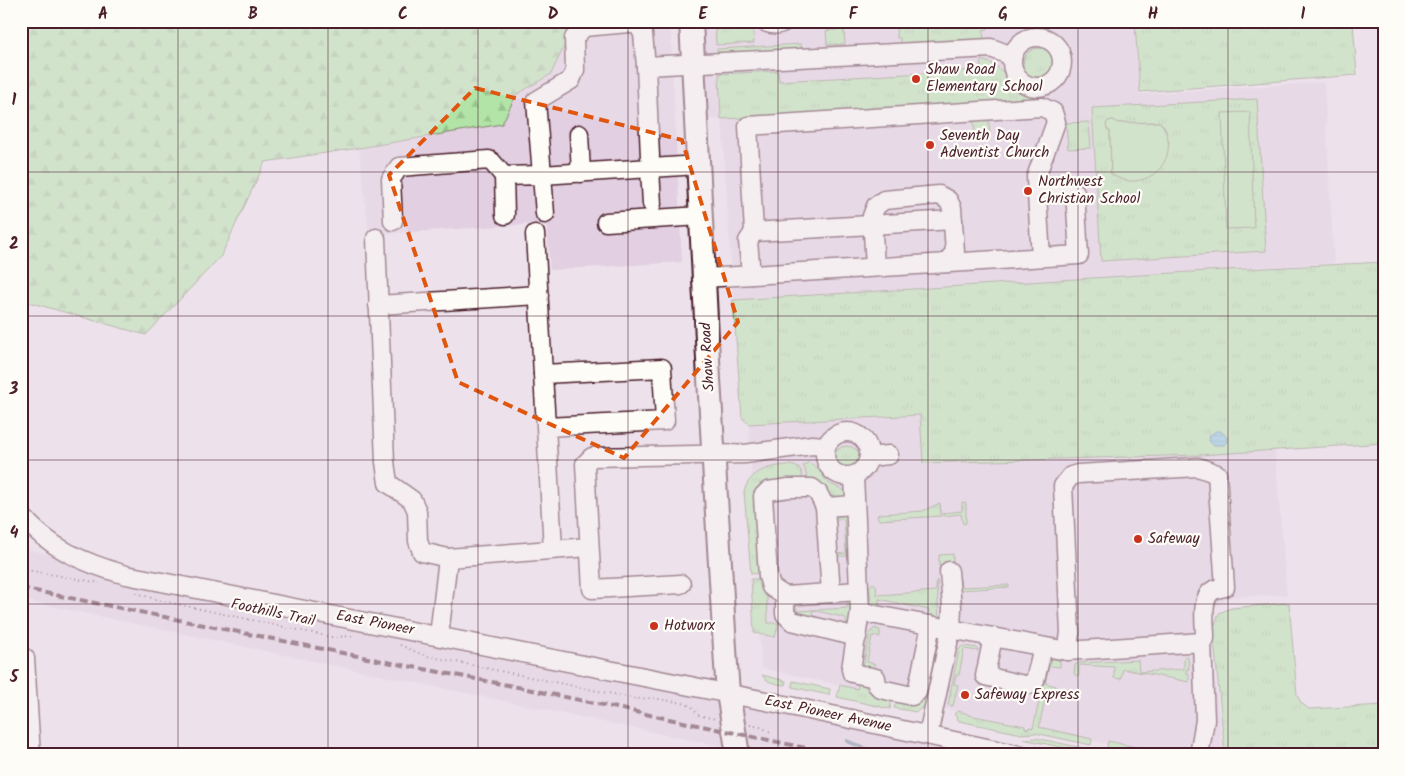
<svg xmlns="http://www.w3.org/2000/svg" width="1406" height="776" font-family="Kalam,sans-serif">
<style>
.built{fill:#e2cfe2}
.grass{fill:url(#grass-tufts);stroke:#7e8268;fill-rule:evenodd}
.forest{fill:url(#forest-firs);stroke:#7e8268}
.pitch{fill:#b1e4a6;stroke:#7e8268}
.water{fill:url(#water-rules);stroke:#698396}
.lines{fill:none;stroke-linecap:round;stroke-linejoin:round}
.stream{stroke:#698396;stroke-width:4}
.minor-casing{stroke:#4a1f2b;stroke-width:21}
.major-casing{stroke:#4a1f2b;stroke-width:26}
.path{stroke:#4a1f2b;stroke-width:2;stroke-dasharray:1 4;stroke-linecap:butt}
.minor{stroke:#fdfcf7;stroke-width:18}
.major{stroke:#fdfcf7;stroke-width:22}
.rail{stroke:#4a1f2b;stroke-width:4;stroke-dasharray:8 4;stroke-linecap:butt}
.marked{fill:none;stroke:#e0560e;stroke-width:4;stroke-dasharray:10 6;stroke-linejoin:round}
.grid{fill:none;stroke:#4a1f2b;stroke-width:1;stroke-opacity:0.55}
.poi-dot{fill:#c8321e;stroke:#fdfcf7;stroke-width:2}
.labels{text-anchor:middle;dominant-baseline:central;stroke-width:4.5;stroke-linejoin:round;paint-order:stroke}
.poi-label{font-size:15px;fill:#4a1f2b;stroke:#fdfcf7;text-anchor:start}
.street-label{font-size:15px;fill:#4a1f2b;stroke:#fdfcf7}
.neatline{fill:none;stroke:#4a1f2b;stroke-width:2}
.grid-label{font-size:16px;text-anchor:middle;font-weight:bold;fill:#4a1f2b}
</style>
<defs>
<pattern id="grass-tufts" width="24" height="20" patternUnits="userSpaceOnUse" patternTransform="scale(1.25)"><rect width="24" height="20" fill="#b1e4a6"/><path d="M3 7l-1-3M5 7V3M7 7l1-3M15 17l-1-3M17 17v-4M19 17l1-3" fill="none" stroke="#9ac38f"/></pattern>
<pattern id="forest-firs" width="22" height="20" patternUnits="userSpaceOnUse" patternTransform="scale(1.25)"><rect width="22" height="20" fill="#b1e4a6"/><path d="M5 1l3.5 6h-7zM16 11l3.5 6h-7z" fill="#9ac38f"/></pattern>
<pattern id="water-rules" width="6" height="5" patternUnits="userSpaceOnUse" patternTransform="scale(1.25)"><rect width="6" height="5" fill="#7ec5de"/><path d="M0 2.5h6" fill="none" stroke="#6ea9bf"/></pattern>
</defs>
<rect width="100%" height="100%" fill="#ede2eb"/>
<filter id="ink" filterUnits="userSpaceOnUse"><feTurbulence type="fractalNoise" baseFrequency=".02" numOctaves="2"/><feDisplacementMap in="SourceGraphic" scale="10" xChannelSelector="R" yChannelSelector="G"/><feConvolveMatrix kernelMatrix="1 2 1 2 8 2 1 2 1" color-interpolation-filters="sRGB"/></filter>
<g filter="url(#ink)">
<!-- built -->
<g class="built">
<polygon points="569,21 670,21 682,262 550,270 547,223 369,235 359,148 502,124 516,95 551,74 569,36"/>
<polygon points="691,21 1135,21 1140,94 1324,82 1334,263 733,300 722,119 695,119"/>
<polygon points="921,415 923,462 1200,455 1275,450 1287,595 1230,597 1208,612 1223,755 1156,755 761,668 749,424"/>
<polygon points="21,547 126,575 1022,755 762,755 632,728 21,600"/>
</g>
<!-- grass -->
<g class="grass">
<polygon points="715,21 738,21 739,28 749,27 753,30 754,43 716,45"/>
<polygon points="914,21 987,21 988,29 983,30 984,40 904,47 904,44 900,44 900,38 897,38 896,29 898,28 897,22"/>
<polygon points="1095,21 1327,21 1328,24 1353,22 1357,75 1140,92 1135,24 1096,26"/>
<polygon points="844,29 845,44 827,45 826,31"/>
<polygon points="801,44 802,57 717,55 717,49"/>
<circle cx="1039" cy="64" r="16"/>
<polygon points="981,60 994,64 1022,89 1030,93 1041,94 1047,99 1047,101 1045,103 721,119 719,74 778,71 779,81 980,70"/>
<path d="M1257,99L1266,251L1101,261L1092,108ZM1113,120L1117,123L1160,122L1165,127L1169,144L1111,174L1110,131L1106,125L1108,121Z"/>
<polygon points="988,114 990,135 975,136 973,116"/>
<polygon points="1089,122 1091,148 1068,149 1066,123"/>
<polygon points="1385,262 1385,443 1200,455 923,463 920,415 749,424 742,418 733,300 1207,271"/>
<circle cx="847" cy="460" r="14"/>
<path d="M809,462C813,465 817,468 821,472C823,475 825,480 828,482C835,489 848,485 846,500L831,502L808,484L805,469L803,466Z"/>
<path d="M788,465L795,466L801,470L804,484L767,487L764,573L751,574L744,492C749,471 770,466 788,465Z"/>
<polygon points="962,502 966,503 966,523 963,524 961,514 943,516 943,513 962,511"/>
<polygon points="940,503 941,516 879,520 877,516 879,514 923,511"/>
<polygon points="845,515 848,517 850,556 836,556 837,554 846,553 844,519 835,519 834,517"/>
<polygon points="953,554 953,565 939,566 939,555"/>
<polygon points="751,579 765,579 777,596 767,597 768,623 779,623 775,637 754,633"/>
<polygon points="956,579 960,579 961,587 1009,585 1009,587 960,590 960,599 959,600"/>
<polygon points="937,580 939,622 928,619 929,610 879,599 879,608 872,607 869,587 873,583 876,585 877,595 936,591 936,581"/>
<polygon points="847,599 850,599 852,601 851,627 846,626 846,618 813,610 811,618 794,616 792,602 796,601 797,611 847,608"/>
<polygon points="1289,603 1297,695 1301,703 1309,709 1385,705 1385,755 1225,755 1213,630 1219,613 1231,608"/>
<polygon points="875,628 880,630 880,637 872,636 867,662 875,664 872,670 863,667 870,632"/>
<polygon points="939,644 926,705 916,712 894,708 897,699 914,702 936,645"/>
<polygon points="963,646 977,648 978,651 964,649 959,675 956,675 954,684 958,685 953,706 948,705 959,649"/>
<polygon points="1186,656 1188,657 1189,669 1186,670 1186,673 1189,673 1189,682 1123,669 1121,679 1114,678 1114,667 1079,665 1079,676 1076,676 1074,674 1075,665 1078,663 1138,660 1139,672 1184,669 1184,657"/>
<polygon points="1052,659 1057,659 1060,662 1060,667 1049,666 1045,683 1056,686 1054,696 1046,695 1039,727 1092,739 1091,745 1035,733 1022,734 959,721 954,714 958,711 968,714 969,715 1025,726 1025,728 1029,729 1029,727 1033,728 1048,662"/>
<path d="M762,675L786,681L785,685C777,684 767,683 762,675Z"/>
<polygon points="793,681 830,689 829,695 792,687"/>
<polygon points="859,681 872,693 892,698 890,709 837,697 840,685 857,689"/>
<polygon points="1036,738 1115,755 1099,755 1023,739"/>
<polygon points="1108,741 1140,748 1139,755 1107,748"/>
<polygon points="1144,748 1176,755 1143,755"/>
</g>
<!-- forest -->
<polygon class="forest" points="21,21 569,21 569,36 551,74 516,95 502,124 359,148 265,162 221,256 146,335 21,300"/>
<!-- pitch -->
<g class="pitch">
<polygon points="1250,112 1254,228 1226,229 1222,113"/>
<path d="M1113,120L1118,123L1160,122C1179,146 1164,179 1134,181C1125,182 1118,178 1111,174L1110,131L1107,129L1106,125L1108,121Z"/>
</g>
<!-- water -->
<polygon class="water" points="1216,431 1221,431 1227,437 1227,442 1224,445 1213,445 1209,441 1210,435"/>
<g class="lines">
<!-- stream -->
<polyline class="stream" points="847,741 866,749 894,755"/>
<defs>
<g id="minor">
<path d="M763,21C770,25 779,26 785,21"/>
<circle cx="1037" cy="62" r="25"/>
<polyline points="646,66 650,157"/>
<polyline points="579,134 581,173"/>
<polyline points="698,165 542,175 536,101 571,80 575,70 574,38 584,27 629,23 639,26 643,34 646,66 991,48 1012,56"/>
<polyline points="650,169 652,204"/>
<polyline points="504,176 505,215"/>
<polyline points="393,221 391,179 399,167 489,160 492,162 504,176 542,175 545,214"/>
<polyline points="606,222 701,216"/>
<polyline points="754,232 748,126 1042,107 1053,112 1056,122 1036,177 1037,195"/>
<polyline points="535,234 543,374"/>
<polyline points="376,238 385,462 388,483 412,500 417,511 418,541 422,552 448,558"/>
<polyline points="875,267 872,216 876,206 884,200 939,195 948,200 952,208 955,252 946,263"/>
<polyline points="751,275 748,241 754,232 953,220"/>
<polyline points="704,278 1079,255 1075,192 1037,195 1041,257"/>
<polyline points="378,305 539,295"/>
<polyline points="546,427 665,421 662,368 543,374 553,549"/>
<circle cx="847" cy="454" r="22"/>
<polyline points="869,457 889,455"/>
<polyline points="854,476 860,612 851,669 852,673 876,678 877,685 881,689 912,696 917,692 931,625"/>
<path d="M21,515C50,549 84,563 126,575L771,702L1020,755"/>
<polyline points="681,584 592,589 585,464 592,457 745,454 812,445 826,446"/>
<polyline points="831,593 825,507 855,505"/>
<polyline points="785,596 771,587 768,576 763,496 768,491 789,488 812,488 818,493 825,507"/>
<polyline points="860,612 1067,651 1202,642 1205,720 1199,755"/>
<polyline points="439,636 448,558 589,547"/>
<polyline points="857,637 792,621 785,614 785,596 859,591"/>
<polyline points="993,637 985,676 1024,685 1032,684 1035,680 1043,647"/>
<path d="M1067,651L1070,633L1063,486L1071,476L1078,474L1198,467L1217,474L1225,587C1222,588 1217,588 1214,590C1200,596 1205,623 1205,635V639L1202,642"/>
<polyline points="25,658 31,755"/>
<polyline points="928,735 951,629 952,607 949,571"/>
</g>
<polyline id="major" points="691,21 709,379 726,665 728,693 738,755"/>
</defs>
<!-- minor casing -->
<use href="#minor" class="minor-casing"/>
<!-- major casing -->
<use href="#major" class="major-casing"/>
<!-- path -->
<g class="path">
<polyline points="21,569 100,583"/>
<polyline points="136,593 158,600 331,637 356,636"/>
<polyline points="400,645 416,652 427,656 637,699 653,698 683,703 692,707 698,715 716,719"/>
<polyline points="750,725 760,727 771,732"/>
</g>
<!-- minor -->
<use href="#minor" class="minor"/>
<!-- major -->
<use href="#major" class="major"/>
<!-- rail -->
<polyline class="rail" points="21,588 392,663 513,686 839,755"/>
</g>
</g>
<!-- marked area -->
<path d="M0 0H1406V776H0ZM475,88L682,140L738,322L624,458L458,382L389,175Z" fill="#ede2eb" fill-opacity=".55" fill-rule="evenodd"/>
<path class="marked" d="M475,88L682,140L738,322L624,458L458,382L389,175Z"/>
<!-- grid -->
<path class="grid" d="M178,21V755M328,21V755M478,21V755M628,21V755M778,21V755M928,21V755M1078,21V755M1228,21V755M21,172H1385M21,316H1385M21,460H1385M21,604H1385"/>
<!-- markers -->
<g class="poi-dot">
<circle cx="916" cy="79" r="5"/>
<circle cx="930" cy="145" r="5"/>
<circle cx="1028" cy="191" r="5"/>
<circle cx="1138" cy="539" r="5"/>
<circle cx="654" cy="626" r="5"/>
<circle cx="965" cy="695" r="5"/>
</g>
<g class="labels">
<!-- poi labels -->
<g class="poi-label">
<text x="926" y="70">Shaw Road<tspan x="926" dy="17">Elementary School</tspan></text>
<text x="940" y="136">Seventh Day<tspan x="940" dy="17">Adventist Church</tspan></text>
<text x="1038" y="182">Northwest<tspan x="1038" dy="17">Christian School</tspan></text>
<text x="1148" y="539">Safeway</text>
<text x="664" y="626">Hotworx</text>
<text x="975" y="695">Safeway Express</text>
</g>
<!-- street labels -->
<g class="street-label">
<text transform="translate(708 357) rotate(-93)">Shaw Road</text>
<text transform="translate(273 613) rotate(12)">Foothills Trail</text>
<text transform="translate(375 623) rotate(11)">East Pioneer</text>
<text transform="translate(828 714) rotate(12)">East Pioneer Avenue</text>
</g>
</g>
<!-- margin -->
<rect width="1406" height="776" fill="none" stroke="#fdfcf7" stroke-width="55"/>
<rect x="28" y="28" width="1350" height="720" class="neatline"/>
<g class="grid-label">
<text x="103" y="19">A</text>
<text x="253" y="19">B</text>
<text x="403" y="19">C</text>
<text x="553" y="19">D</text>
<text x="703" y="19">E</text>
<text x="853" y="19">F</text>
<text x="1003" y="19">G</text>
<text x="1153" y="19">H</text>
<text x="1303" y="19">I</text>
<text x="14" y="105">1</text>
<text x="14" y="249">2</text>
<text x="14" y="394">3</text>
<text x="14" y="538">4</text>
<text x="14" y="682">5</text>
</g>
</svg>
